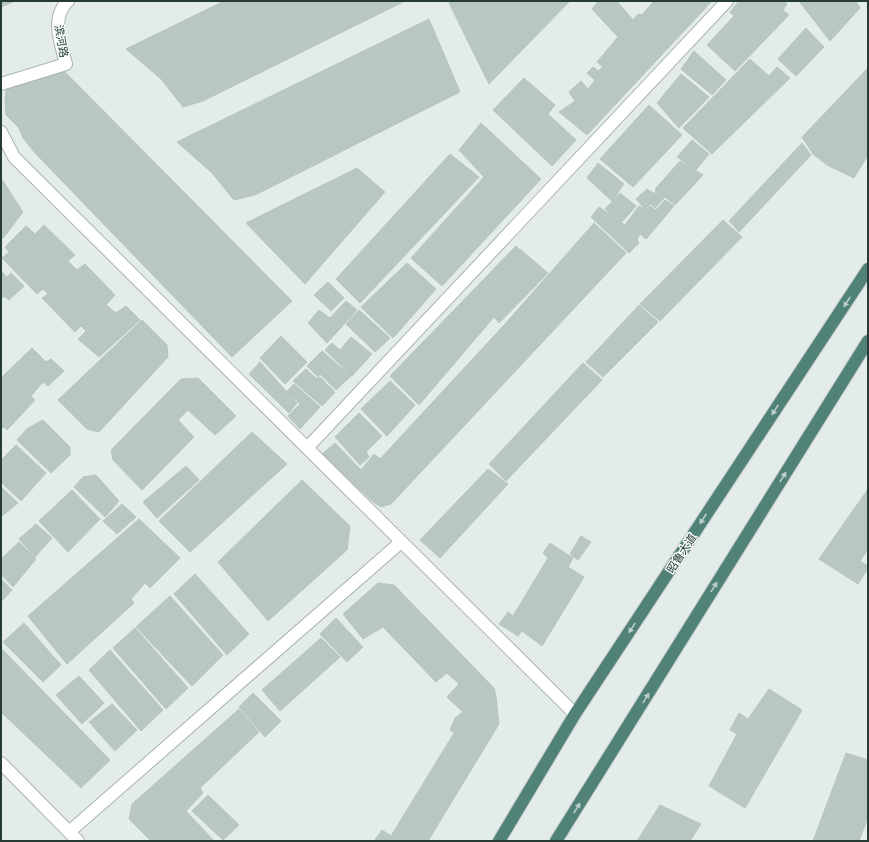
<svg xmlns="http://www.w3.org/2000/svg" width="869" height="842" font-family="'Exo 2','Noto Sans SC',sans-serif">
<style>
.building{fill:#b9c7c2;stroke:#b7c5c0}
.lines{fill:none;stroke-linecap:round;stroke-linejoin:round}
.pedestrian-casing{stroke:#a7b4b0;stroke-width:14}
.minor-casing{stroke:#a7b4b0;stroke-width:14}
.tertiary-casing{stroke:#a7b4b0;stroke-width:14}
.trunk-casing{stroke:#c2c8c7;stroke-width:14}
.pedestrian{stroke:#fff;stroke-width:12}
.minor{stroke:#fff;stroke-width:12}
.tertiary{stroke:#fff;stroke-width:12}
.trunk{stroke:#508278;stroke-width:12}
.oneway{fill:#bbcfcb}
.labels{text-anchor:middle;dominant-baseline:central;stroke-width:3;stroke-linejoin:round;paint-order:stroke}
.street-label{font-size:11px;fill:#253c36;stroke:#f4f9f7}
</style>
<rect width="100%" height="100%" fill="#e4ece9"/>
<!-- building -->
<g class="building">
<polygon points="1,1 15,1 1,7"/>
<polygon points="224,1 405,1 203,101 183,107 161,79 126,49"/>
<polygon points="452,1 570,1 489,84 449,3"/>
<polygon points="598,1 617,1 633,20 638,14 642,15 654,1 712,1 587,135 559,112 575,101 569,92 581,81 588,89 595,80 587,73 593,67 598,71 603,67 597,62 618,37 592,9"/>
<polygon points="739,1 784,1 787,4 783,10 789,15 735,71 707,45 734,16 730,12"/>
<polygon points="799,1 856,1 860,8 830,41"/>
<polygon points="429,19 460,92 255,195 234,200 212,173 177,142"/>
<polygon points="806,28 824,47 796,76 778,59"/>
<polygon points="694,51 726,80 712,95 681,69"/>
<polygon points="750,59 769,76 777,67 790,78 712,154 683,128"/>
<polygon points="61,68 292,301 232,357 35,153 23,138 19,128 6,115 5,101 7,84"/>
<polygon points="868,68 868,155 854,178 827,165 813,154 802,137"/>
<polygon points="681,74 709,97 679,128 657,103"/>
<polygon points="524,78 555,105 548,114 576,140 552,166 493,110"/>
<polygon points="649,105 682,135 633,187 600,159"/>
<polygon points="481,123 541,179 442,286 411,258 484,177 459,150"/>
<polygon points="692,140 709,154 696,170 677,157"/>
<polygon points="802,143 811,155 739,232 729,221"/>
<polygon points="450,154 479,177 360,303 336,279"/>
<polygon points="680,161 703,175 675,205 665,197 655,208 651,204 645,209 636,199 647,189 655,194 656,188"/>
<polygon points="598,163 624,184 612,201 587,178"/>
<polygon points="357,168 385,192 305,284 246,223"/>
<polygon points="1,178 23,212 4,237 1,239"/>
<polygon points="620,193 636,206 621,223 605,209"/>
<polygon points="665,200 674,206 646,239 640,234 637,239 639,243 629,253 591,217 599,207 625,225 639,206 646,210 650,206 656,210"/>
<polygon points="723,220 742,237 660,321 640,304"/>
<polygon points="594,223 626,253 391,504 381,507 371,500 322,454 335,443 361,470 374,454 380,459 505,324"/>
<polygon points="44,225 75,255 68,261 77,270 85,264 115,295 106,305 116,313 126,306 140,320 99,357 78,339 86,331 81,326 75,332 42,298 48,294 43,289 37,294 2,258 9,252 5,247 26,226 35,234"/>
<polygon points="516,246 548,273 499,323 494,317 419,405 390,376"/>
<polygon points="407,263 436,289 393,338 361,307"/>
<polygon points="1,271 7,277 11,273 24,286 9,300 4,296 1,299"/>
<polygon points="328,282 344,298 331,311 314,295"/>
<polygon points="346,301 357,310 327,343 308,323 319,310 330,318"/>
<polygon points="639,305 658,322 603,377 586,362"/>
<polygon points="359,310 390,338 375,352 346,324"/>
<polygon points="142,320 167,345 168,357 99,432 87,429 58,400"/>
<polygon points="281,336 307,362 285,384 260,358"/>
<polygon points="351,337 372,354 352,376 325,350 332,343 340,350"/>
<polygon points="32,348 46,362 51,359 64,371 48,386 43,382 31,396 35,400 7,430 4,427 1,429 1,378"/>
<polygon points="322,351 351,376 336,390 320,374 318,377 307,366"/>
<polygon points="260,362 297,403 289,413 249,374"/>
<polygon points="583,363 602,380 506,481 489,464"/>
<polygon points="306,369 317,379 320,377 335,392 322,406 293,381"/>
<polygon points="198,378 236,416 215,435 188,410 178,420 194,437 142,490 113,460 111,450 181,379"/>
<polygon points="390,381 415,405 387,436 361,409"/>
<polygon points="294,384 320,407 300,429 288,416 300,404 287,391"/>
<polygon points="359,413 382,436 366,452 369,457 360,465 335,437"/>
<polygon points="43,420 70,447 70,455 51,473 17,440 28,428"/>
<polygon points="252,432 287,464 190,552 159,521"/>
<polygon points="16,445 46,473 21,501 1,482 1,460"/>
<polygon points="186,466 199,480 157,518 143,502"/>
<polygon points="488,469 508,484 440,558 420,540"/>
<polygon points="96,475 119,501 105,517 74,487 83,477"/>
<polygon points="302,480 350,526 347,550 268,621 218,562"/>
<polygon points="1,487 18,503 2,516 1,515"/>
<polygon points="868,489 868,549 860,561 868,566 868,568 858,584 819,559"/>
<polygon points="72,490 100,519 68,552 39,521"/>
<polygon points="122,504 136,517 117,534 103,521"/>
<polygon points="139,519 180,558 150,588 145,583 131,599 134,603 67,664 28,616"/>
<polygon points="36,524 52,538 35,557 19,539"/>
<polygon points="581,536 591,542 578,560 570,554"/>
<polygon points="19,542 36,559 13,587 1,574 1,559"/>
<polygon points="550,543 573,558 568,567 584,577 542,646 522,631 518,636 499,624 508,612 513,616 548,558 543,553"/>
<polygon points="195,574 249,634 227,655 174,594"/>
<polygon points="1,579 12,590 1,602"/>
<polygon points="378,583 394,585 494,688 496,697 499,724 428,841 374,841 382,830 391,836 454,733 450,730 455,718 463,712 447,697 459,684 447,673 436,682 383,627 363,639 343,614"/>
<polygon points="170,596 223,655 192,686 136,627"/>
<polygon points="336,618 363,647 347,662 320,634"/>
<polygon points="24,623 61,665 43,682 3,642"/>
<polygon points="135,628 188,688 166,709 113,648"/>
<polygon points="321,638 340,657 280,711 262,690"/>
<polygon points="1,648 110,760 81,788 1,712"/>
<polygon points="110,650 163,710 141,731 89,670"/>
<polygon points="79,676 104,703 82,724 56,695"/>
<polygon points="769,689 802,710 745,808 709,786 737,734 730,730 739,713 748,719"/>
<polygon points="253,693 281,721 265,737 239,707"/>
<polygon points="112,704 137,730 115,751 89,722"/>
<polygon points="239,709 259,732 200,788 203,793 186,811 214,841 151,841 129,819 132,804"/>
<polygon points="846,753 868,760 868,817 859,841 813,841"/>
<polygon points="208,795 239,825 223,840 192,811"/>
<polygon points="660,805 701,824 690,841 637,841"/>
</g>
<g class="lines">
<defs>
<polyline id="pedestrian" points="1,763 78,841"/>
<g id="minor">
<polyline points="1,132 14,157 575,714"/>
<polyline points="308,447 727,1"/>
<polyline points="69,832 401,542"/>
</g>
<path id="tertiary" d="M1,84L66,64C61,43 50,18 68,1"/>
<g id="trunk">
<polyline points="499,841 575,714 868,269"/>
<polyline points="556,841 868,341"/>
</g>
</defs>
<!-- pedestrian casing -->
<use href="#pedestrian" class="pedestrian-casing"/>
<!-- minor casing -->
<use href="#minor" class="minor-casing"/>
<!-- tertiary casing -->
<use href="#tertiary" class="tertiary-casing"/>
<!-- trunk casing -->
<use href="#trunk" class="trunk-casing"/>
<!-- pedestrian -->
<use href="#pedestrian" class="pedestrian"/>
<!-- minor -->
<use href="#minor" class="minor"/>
<!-- tertiary -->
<use href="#tertiary" class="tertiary"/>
<!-- trunk -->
<use href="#trunk" class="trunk"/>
</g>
<!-- one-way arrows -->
<defs><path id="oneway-solid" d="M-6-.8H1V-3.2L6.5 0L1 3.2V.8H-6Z"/></defs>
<g class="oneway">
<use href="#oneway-solid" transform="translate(847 302) rotate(123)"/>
<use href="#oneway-solid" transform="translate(775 410) rotate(123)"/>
<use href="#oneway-solid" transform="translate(783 477) rotate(-58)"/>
<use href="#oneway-solid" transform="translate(703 519) rotate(123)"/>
<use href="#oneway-solid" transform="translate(714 587) rotate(-58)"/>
<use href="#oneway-solid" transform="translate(632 628) rotate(123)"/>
<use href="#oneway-solid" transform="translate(646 698) rotate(-58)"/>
<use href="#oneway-solid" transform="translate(577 808) rotate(-58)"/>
</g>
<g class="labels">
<!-- street labels -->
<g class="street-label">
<text transform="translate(62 41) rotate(80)">滨河路</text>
<text transform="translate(681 553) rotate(-57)">昭鲁大道</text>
</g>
</g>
<!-- border -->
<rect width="869" height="842" fill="none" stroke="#253c36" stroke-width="4"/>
</svg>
